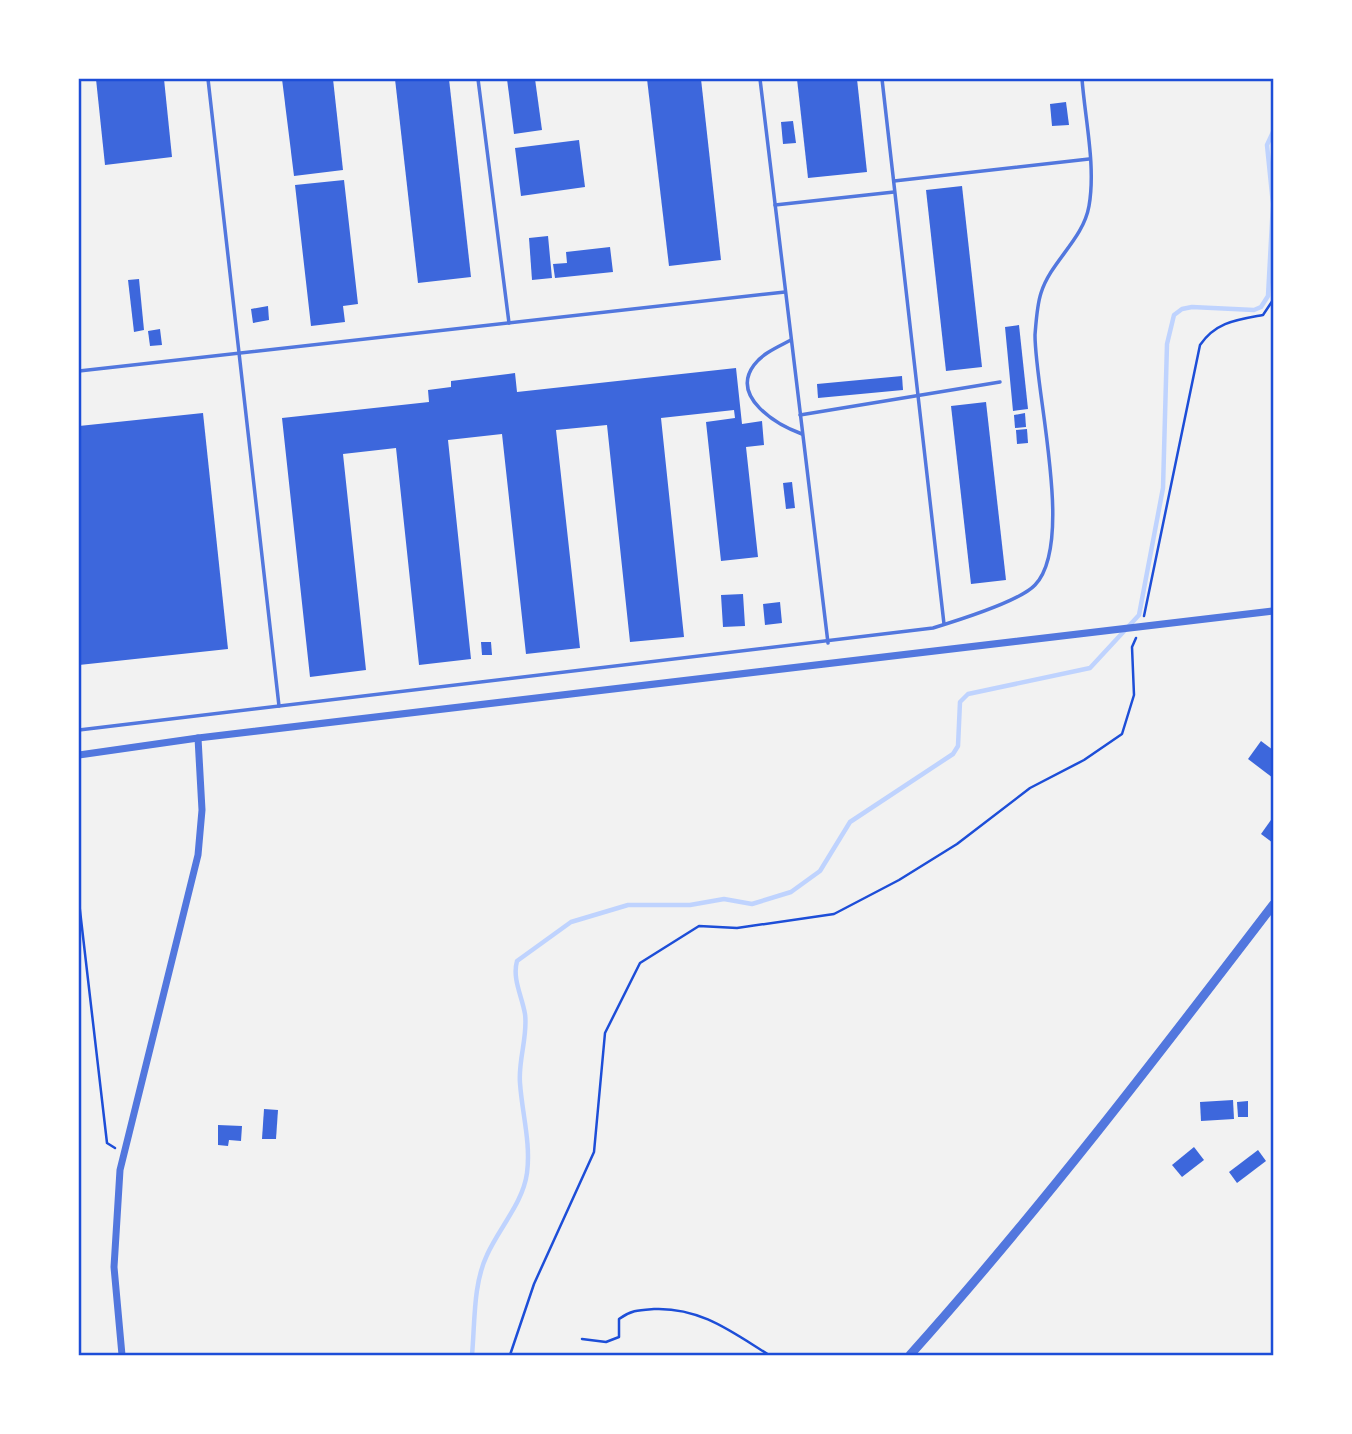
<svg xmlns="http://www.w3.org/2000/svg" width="1352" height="1434" font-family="'Roboto Condensed',sans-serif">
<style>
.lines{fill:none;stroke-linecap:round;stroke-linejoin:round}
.stream{stroke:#bfd3fe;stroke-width:4.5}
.building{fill:#3d67dc}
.path{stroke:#1d4ed8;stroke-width:2.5}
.service{stroke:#5277de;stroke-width:3.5}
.minor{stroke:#5277de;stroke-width:7}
.tertiary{stroke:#5277de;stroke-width:9}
.neatline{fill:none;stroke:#1d4ed8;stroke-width:2.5}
</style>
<rect width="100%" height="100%" fill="#f2f2f2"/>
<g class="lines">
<!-- stream -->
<path class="stream" d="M472,1355C475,1323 473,1284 487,1255C499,1228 523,1203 527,1173C531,1143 522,1113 520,1083C518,1060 528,1037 525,1014C522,996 512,979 517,961L571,922L628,905H690L724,899L752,904L791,892L820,871L850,822L953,754L958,746L960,702L968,694L1090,668L1139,615L1163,488L1167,344L1174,315L1182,309L1192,307L1254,310L1261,307L1268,296L1273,204L1267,145L1273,132"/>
</g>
<!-- building -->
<g class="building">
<polygon points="96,79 164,79 172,157 105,165"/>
<polygon points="282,79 333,79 343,170 294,176"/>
<polygon points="395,79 449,79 471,277 418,283"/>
<polygon points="507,79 535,79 542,130 514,134"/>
<polygon points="647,79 701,79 721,260 669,266"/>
<polygon points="797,79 857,79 867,172 808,178"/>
<polygon points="1066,102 1069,125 1052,126 1050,104"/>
<polygon points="793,121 796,143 783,144 781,122"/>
<polygon points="579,140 585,187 521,196 515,148"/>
<polygon points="344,180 358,304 343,306 345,322 311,326 295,185"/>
<polygon points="962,186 982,367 946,371 926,190"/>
<polygon points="548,236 552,278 532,280 529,238"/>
<polygon points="610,247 613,272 555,278 553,264 567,263 566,252"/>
<polygon points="139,279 144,330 134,332 128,280"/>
<polygon points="268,306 269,320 253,323 251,309"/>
<polygon points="1019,325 1028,409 1013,411 1005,327"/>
<polygon points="160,329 162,345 150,346 148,331"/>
<polygon points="736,368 742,424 762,421 764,445 746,447 758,557 721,561 706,422 735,418 734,410 661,418 684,637 630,642 607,425 556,430 580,648 526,654 502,434 448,440 471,659 419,665 396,448 343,454 366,670 310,677 282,418 429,402 428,390 451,387 451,381 515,373 517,392"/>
<polygon points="902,376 903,390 818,398 817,384"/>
<polygon points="986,402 1006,580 971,584 951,406"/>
<polygon points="203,413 228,649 79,665 79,426"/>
<polygon points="1025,413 1026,427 1015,428 1014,415"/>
<polygon points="1027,429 1028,443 1017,444 1016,430"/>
<polygon points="792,482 795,508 786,509 783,483"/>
<polygon points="743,594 745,626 723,627 721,595"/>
<polygon points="780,602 782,623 765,625 763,604"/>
<polygon points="481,642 491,642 492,655 482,655"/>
<polygon points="1261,741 1273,750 1273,778 1248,759"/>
<polygon points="1273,817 1273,843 1261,834"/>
<polygon points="1233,1100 1234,1119 1201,1121 1200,1102"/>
<polygon points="1248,1101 1248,1117 1238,1117 1237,1102"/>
<polygon points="264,1109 278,1110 276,1139 262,1139"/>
<polygon points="218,1125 242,1126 241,1141 229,1140 228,1146 218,1145"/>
<polygon points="1194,1147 1204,1160 1182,1177 1172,1165"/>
<polygon points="1258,1150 1266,1161 1237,1183 1229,1172"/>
</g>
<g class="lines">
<!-- path -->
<g class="path">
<path d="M1144,616L1200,345C1216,322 1236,320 1263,315L1273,300"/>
<polyline points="79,902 107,1143 115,1148"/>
<path d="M582,1339L606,1342L619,1337V1319C631,1310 639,1310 654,1309C700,1307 732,1332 769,1355"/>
<polyline points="510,1355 534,1284 594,1152 605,1033 640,963 699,926 737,928 834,914 899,880 957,844 1030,788 1084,760 1122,734 1134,695 1132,647 1136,638"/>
</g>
<!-- service -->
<g class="service">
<polyline points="208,79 279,706"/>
<polyline points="478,79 509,323"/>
<polyline points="760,79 828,643"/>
<polyline points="882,79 944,624"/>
<polyline points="894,181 1089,159"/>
<polyline points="775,205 894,192"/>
<path d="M791,340C778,347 763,353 754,365C730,397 777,425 802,434"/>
<polyline points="79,371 785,292"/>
<polyline points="800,415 1000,382"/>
<path d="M79,730L933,628C956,621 1020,601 1035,585C1075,543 1035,393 1035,335C1036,323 1037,305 1041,293C1051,261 1083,240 1089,206C1096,166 1085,119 1082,79"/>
</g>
<!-- minor -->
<g class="minor">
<polyline points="79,755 198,738 1273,611"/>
<polyline points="122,1355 114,1267 120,1170 198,855 202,810 198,738"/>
</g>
<!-- tertiary -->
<path class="tertiary" d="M910,1355C1039,1211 1156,1058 1273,905"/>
</g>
<!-- border -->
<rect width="1352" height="1434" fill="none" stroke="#ffffff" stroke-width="161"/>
<rect x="80" y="80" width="1192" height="1274" class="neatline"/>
</svg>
